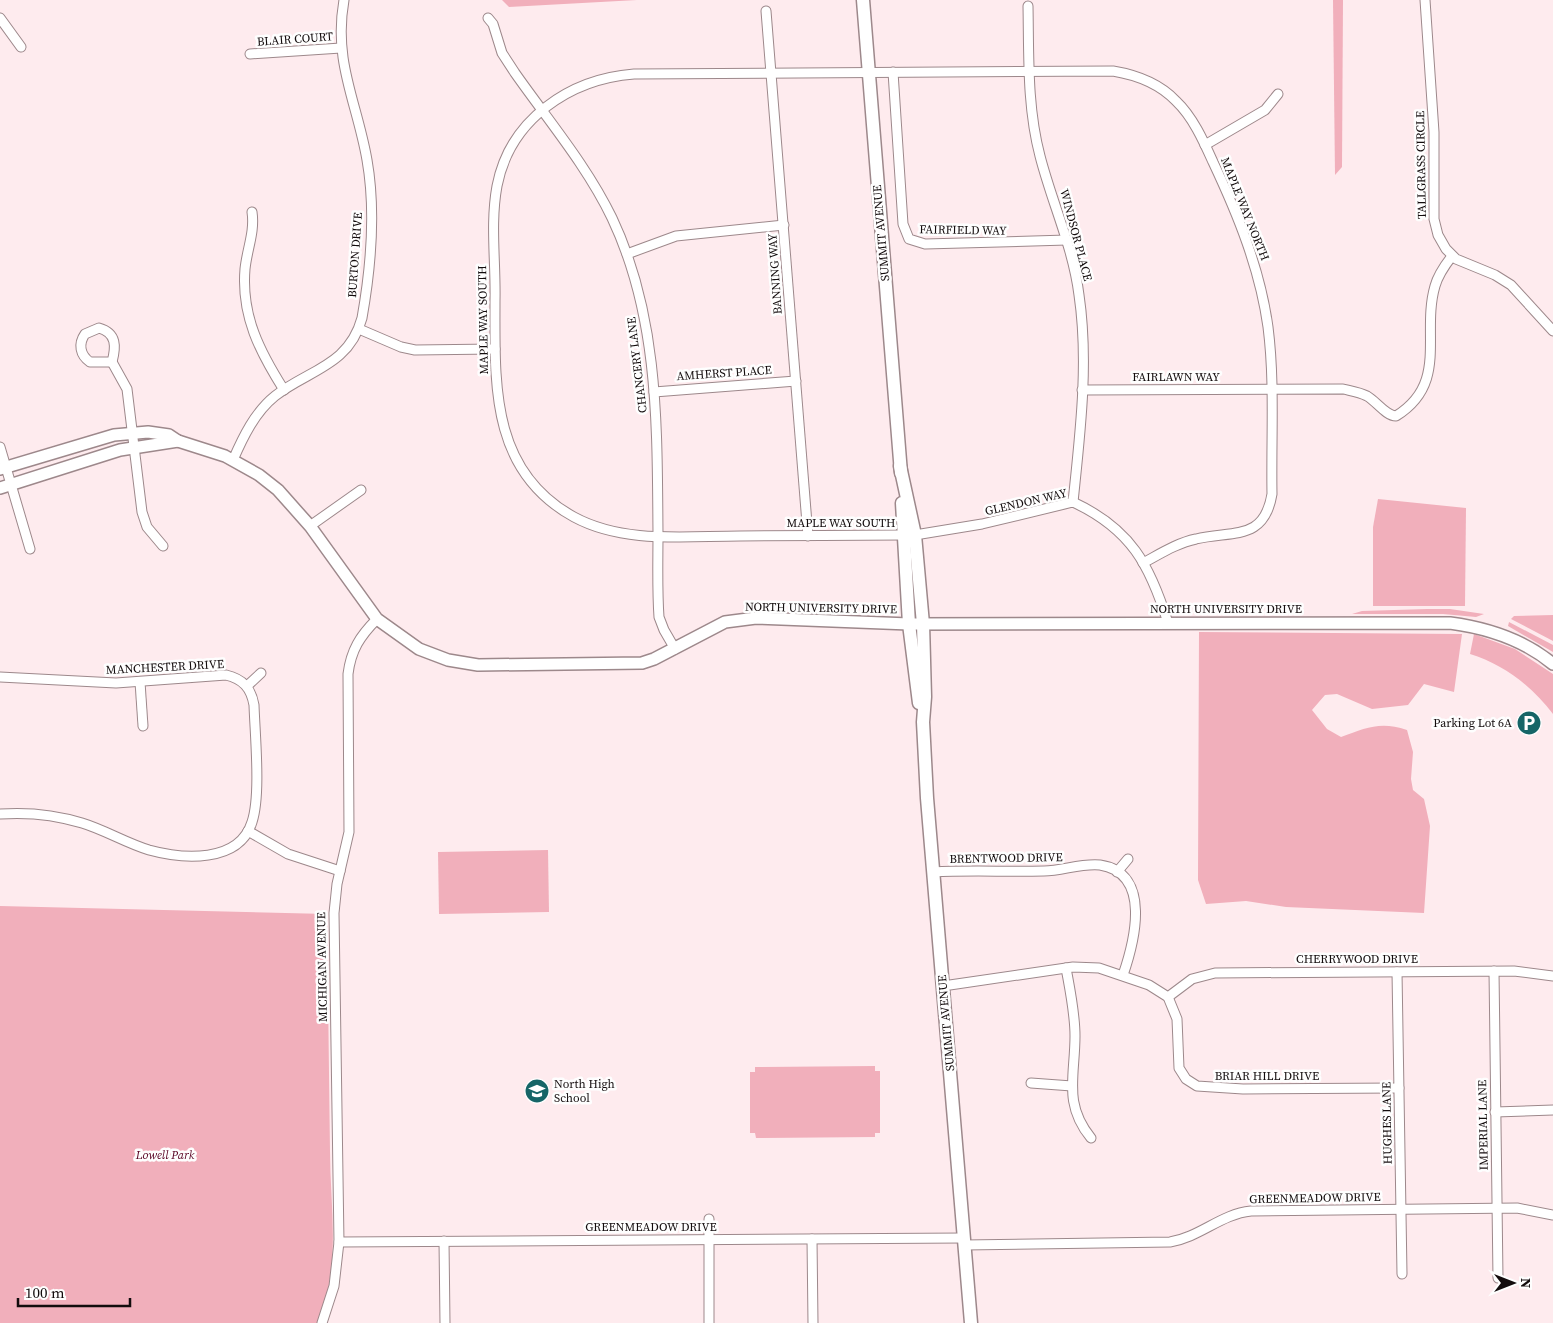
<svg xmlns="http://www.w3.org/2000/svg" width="1553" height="1323" font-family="'Source Serif 4',serif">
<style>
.green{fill:#f1afbb}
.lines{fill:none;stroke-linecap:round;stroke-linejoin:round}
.minor-casing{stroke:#9d888b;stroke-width:11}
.tertiary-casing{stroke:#9d888b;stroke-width:14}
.secondary-casing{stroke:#9d888b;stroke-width:15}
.minor{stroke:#fff;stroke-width:9}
.tertiary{stroke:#fff;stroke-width:11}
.secondary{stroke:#fff;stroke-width:12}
.labels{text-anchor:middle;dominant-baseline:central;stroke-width:5;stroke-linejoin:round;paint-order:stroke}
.street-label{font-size:12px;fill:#130c0d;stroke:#fefefe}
.poi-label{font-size:12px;fill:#130c0d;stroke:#fefefe;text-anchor:end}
.park-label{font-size:12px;font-style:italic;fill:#580222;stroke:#fefefe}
</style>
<rect width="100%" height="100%" fill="#feebee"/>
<!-- green -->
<g class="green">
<polygon points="502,0 637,0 509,7"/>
<polygon points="1333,0 1343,0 1342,167 1335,175"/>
<polygon points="1378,499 1466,508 1465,606 1373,606 1373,527"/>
<polygon points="1427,609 1450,609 1484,614 1476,617 1443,614 1352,614 1362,611"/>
<polygon points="1553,615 1553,641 1511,619 1514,616"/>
<polygon points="1509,622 1553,645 1553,652 1508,626"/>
<path d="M1199,632L1462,634L1454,692L1424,684L1408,705L1372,709L1337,694L1325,695L1312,710L1327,729L1341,737C1366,728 1380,721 1407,730L1413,752L1411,779L1413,790L1424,799L1430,826L1424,913L1286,907L1246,901L1206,904L1198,880Z"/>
<path d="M1474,634L1515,649L1553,674V714C1532,686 1503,664 1470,654Z"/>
<polygon points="548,850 549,912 439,914 438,852"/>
<path d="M0,906L327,914C328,993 329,1072 330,1151C330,1208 342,1269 317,1323H0Z"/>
<polygon points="875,1066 875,1071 880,1071 880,1133 875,1133 875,1137 756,1138 755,1133 750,1133 750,1072 755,1072 755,1067"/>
</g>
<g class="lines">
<defs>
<g id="minor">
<polyline points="1425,0 1434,132 1434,219 1438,235 1446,249 1456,259 1495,275 1511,285 1553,331"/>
<path d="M1028,6C1029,56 1027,107 1040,156C1052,203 1073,247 1079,295C1089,363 1080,434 1073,502"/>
<polyline points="766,11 808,536"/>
<polyline points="0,18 21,47"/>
<path d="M488,18L493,24L502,53L515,73C548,120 587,166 612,218C659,317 657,426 658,533C658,561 657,589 659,617L664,630L675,649"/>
<polyline points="250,54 341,48"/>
<polyline points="893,72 903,224 909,239 925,244 1067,240"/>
<polyline points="1205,145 1265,110 1278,94"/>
<path d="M252,212C255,232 247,249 245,269C241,316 260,352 284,390"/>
<polyline points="627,254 676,236 784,225"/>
<path d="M99,328C117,333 116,347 112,362H90C80,355 78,344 85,334Z"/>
<polyline points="359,329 401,347 415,350 495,349"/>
<polyline points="112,362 127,389 142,512 147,527 163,546"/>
<path d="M1082,390L1343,389C1351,391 1359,392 1367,396C1376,401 1386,416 1396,416C1449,383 1421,334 1435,286C1438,275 1445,265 1452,256"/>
<polyline points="654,392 796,381"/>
<polyline points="0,447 30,549"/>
<path d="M233,460C243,437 255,412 275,396C308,370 349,366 362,318C371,267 376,211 367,160C357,102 333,62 344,0"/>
<polyline points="310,526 361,490"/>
<path d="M904,535C849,535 795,536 740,536C685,536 624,544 574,517C490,471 495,384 495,301C496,263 490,224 497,186C510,119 570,79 634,74L1113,71C1137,75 1159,83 1176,101C1193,117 1204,142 1213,162C1238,215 1260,269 1268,327C1275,382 1271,439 1272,494C1264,542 1232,530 1196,539C1177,543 1160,554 1143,563"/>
<path d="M915,535L982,524L1073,502C1131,529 1150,565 1168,623"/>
<path d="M0,677L116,683L226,675C243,679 251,688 254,705C255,736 261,795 252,822C239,864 182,859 149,850C126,843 105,830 82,823C56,815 28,812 0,814"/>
<polyline points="140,682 143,726"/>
<polyline points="247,686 261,673"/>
<polyline points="248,831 288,854 340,871"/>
<path d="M933,872C970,870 1007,872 1044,871C1062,871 1081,863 1100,865C1153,873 1134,943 1123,975"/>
<polyline points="1117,872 1128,859"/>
<path d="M1066,968C1070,990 1075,1013 1075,1036C1075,1076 1063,1104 1091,1138"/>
<polyline points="1494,971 1498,1278"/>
<polyline points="1397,972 1402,1274"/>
<polyline points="943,986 1073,967 1099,968 1149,985 1168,997 1177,1019 1179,1068 1186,1079 1197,1086 1243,1089 1399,1088"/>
<polyline points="1168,997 1192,979 1215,973 1514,971 1553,976"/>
<polyline points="1031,1083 1072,1086"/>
<polyline points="1495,1112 1553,1110"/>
<polyline points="709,1219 709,1323"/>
<polyline points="812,1239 813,1323"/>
<polyline points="444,1241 445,1323"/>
<polyline points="339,1242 964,1238"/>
<path d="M964,1245L1170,1242C1200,1237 1221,1214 1251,1211L1517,1208L1553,1215"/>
<path d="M322,1323L334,1286L339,1242L334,913L337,884L349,832L348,674C351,650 360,636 377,619"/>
</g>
<g id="tertiary">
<path d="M0,469L114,435L148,432L169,435L178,441L225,456L259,475L278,490L310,526L377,619L419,649L448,660L478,665L642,663L654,659L725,622L756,618L909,624L1450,623C1488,628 1524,640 1553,664"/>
<polyline points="0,488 120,450 178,441"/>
</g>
<g id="secondary">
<polyline points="863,0 901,473"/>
<polyline points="900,466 915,535 923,624 925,697 923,722 927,798 971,1323"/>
<polyline points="902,503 909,624 919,703"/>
</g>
</defs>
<!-- minor casing -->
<use href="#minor" class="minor-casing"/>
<!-- tertiary casing -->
<use href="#tertiary" class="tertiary-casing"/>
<!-- secondary casing -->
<use href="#secondary" class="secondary-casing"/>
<!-- minor -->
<use href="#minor" class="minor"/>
<!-- tertiary -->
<use href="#tertiary" class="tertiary"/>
<!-- secondary -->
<use href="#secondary" class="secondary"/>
</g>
<!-- icons -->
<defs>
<symbol id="parking-disc" viewBox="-11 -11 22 22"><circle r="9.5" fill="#166567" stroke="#fefefe"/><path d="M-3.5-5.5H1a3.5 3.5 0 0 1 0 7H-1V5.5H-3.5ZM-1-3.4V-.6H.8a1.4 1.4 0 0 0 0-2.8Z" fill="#fff"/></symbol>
<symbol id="school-disc" viewBox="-11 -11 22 22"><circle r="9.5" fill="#166567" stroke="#fefefe"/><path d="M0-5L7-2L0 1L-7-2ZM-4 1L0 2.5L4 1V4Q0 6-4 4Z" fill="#fff"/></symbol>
</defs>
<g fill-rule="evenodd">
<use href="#parking-disc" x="1515" y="709" width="28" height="28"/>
<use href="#school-disc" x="523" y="1077" width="28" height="28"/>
</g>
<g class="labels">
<!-- street labels -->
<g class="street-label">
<text transform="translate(295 39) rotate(-4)">BLAIR COURT</text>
<text transform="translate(1421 165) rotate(-91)">TALLGRASS CIRCLE</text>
<text transform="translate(1245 209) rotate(68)">MAPLE WAY NORTH</text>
<text transform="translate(963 230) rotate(1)">FAIRFIELD WAY</text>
<text transform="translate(881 233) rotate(-95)">SUMMIT AVENUE</text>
<text transform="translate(1076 235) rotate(75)">WINDSOR PLACE</text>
<text transform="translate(355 255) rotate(-86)">BURTON DRIVE</text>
<text transform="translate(775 274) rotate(-94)">BANNING WAY</text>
<text transform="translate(483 320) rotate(-91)">MAPLE WAY SOUTH</text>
<text transform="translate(637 365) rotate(-97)">CHANCERY LANE</text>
<text transform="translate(724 373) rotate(-4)">AMHERST PLACE</text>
<text x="1176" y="377">FAIRLAWN WAY</text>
<text transform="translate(1026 502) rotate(-13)">GLENDON WAY</text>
<text x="841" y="523">MAPLE WAY SOUTH</text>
<text transform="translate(821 608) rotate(1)">NORTH UNIVERSITY DRIVE</text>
<text x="1226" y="609">NORTH UNIVERSITY DRIVE</text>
<text transform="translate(165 667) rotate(-3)">MANCHESTER DRIVE</text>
<text transform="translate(1006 858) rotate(-1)">BRENTWOOD DRIVE</text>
<text x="1357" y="959">CHERRYWOOD DRIVE</text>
<text transform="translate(322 967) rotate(-91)">MICHIGAN AVENUE</text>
<text transform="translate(946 1023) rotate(-95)">SUMMIT AVENUE</text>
<text x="1267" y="1076">BRIAR HILL DRIVE</text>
<text transform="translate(1387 1123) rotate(-91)">HUGHES LANE</text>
<text transform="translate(1483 1125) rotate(-91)">IMPERIAL LANE</text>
<text transform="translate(1315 1198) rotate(-1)">GREENMEADOW DRIVE</text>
<text x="651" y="1227">GREENMEADOW DRIVE</text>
</g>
<!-- poi labels -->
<g class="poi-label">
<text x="1512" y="723">Parking Lot 6A</text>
<text x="554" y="1084" text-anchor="start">North High<tspan x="554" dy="14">School</tspan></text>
</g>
<!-- park labels -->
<g class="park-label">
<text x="165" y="1155">Lowell Park</text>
</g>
</g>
<!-- north arrow -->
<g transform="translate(1513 1283) rotate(90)" stroke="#fefefe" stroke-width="4" paint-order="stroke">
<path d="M0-4L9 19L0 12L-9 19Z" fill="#130c0d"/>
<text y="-8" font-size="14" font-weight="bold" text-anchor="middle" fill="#130c0d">N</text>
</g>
<!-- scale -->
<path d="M18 1298v8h112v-8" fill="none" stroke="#130c0d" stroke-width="2.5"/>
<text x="25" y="1298" font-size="15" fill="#130c0d" stroke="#fefefe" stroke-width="4" paint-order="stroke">100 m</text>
</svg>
